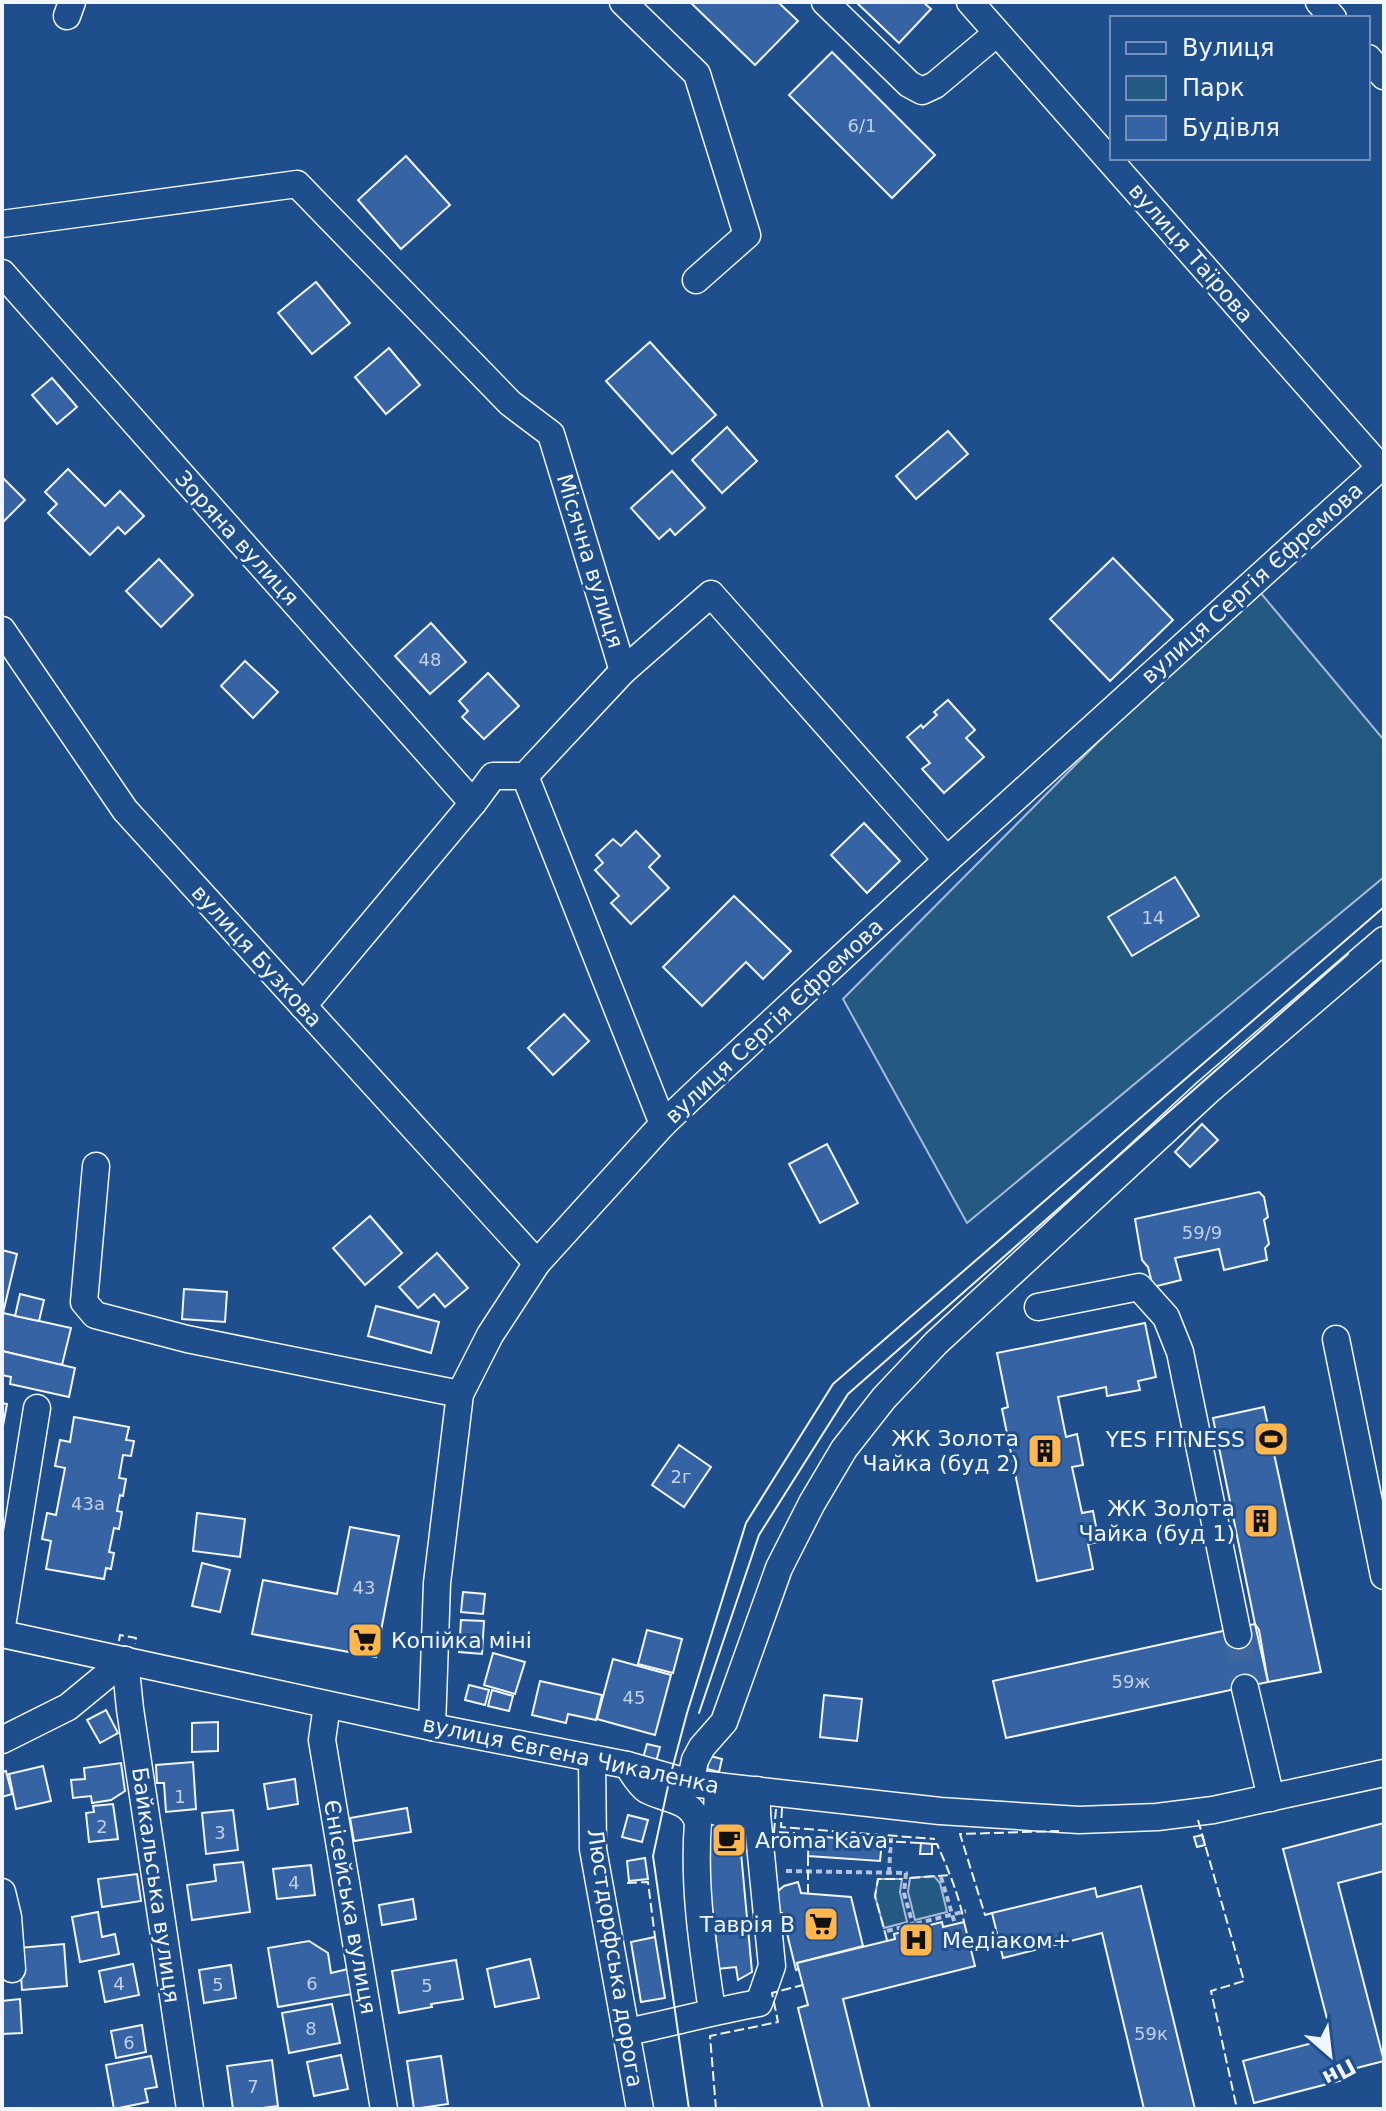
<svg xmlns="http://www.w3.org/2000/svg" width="1386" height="2111" font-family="'DejaVu Sans',sans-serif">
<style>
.green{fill:#245a82;stroke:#a8bbd7;stroke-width:2}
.building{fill:#3563a3;stroke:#f2f6ff;stroke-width:2}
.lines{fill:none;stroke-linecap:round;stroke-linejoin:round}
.minor-tunnel{stroke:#3f679d;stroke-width:26;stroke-dasharray:26 13;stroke-linecap:butt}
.minor-casing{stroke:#f2f6ff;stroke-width:29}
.path{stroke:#b3c4dc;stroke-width:4;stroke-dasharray:6 4;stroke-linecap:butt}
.minor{stroke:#1f4e8c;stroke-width:26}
.tram{stroke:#f2f6ff;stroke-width:2}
.fence{stroke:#f2f6ff;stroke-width:2;stroke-dasharray:10 4;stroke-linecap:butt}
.labels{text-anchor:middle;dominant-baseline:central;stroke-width:6;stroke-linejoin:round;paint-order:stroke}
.number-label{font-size:18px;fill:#c3d1e8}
.street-label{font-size:22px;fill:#f2f6ff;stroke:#1f4e8c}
.poi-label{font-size:22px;fill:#f2f6ff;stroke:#1f4e8c;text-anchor:end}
</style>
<rect width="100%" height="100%" fill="#1f4e8c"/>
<!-- green -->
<g class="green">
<polygon points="1254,585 1384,740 1384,877 967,1223 843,999"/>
<polygon points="934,1876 940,1883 947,1912 915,1920 908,1892 910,1878"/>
<polygon points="878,1879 902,1879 900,1892 907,1922 884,1928 875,1896"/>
</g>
<!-- building -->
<g class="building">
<polygon points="690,2 778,2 798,21 755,65"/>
<polygon points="856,2 923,2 931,9 899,43"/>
<polygon points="832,52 935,155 892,198 789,95"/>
<polygon points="406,156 450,205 401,249 358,200"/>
<polygon points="316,282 350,323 312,354 278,313"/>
<polygon points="650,342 716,415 672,454 606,381"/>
<polygon points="389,348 420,385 386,414 355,377"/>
<polygon points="52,378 77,407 57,424 32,395"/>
<polygon points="727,427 757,461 722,493 692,460"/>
<polygon points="948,431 968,454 916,499 896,476"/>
<polygon points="68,469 105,506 120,491 144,516 125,534 118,527 90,555 48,513 57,504 45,492"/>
<polygon points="672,471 705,508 675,535 670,529 659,539 631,508"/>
<polygon points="2,477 25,500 2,523"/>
<polygon points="1113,558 1173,620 1110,681 1050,619"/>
<polygon points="159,559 193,595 161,627 126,591"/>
<polygon points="431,623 466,662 430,694 395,656"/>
<polygon points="245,661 278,692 253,718 221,686"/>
<polygon points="488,673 519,706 484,739 462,717 468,711 459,701"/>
<polygon points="948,700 975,730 966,738 984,757 944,793 922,769 930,763 907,737 921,725 923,728 937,715 934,712"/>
<polygon points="864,823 900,861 867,893 831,855"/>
<polygon points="636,831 660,856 649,867 669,888 631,924 611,903 619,896 595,870 603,863 596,855 613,839 621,846"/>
<polygon points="1175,877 1199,916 1132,956 1108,917"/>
<polygon points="734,896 791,951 763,979 746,962 702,1006 663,967"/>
<polygon points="564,1014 589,1041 553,1075 528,1048"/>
<polygon points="1202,1124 1218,1140 1190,1167 1175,1152"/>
<polygon points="827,1144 858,1203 820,1223 789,1164"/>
<polygon points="1259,1192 1264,1197 1268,1217 1264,1220 1269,1244 1265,1248 1267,1260 1224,1270 1219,1249 1175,1258 1181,1280 1153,1287 1148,1267 1142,1260 1135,1219"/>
<polygon points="370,1216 402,1253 365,1285 333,1248"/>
<polygon points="2,1250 17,1254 3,1313 71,1328 62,1365 2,1351"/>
<polygon points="437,1253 468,1288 445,1307 434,1294 418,1308 399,1287"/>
<polygon points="184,1289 227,1292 225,1322 182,1319"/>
<polygon points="20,1294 44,1300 39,1321 15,1316"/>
<polygon points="376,1306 439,1322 431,1353 368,1336"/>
<polygon points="1145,1323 1156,1377 1138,1381 1140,1390 1107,1396 1106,1387 1058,1397 1066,1437 1077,1434 1083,1465 1072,1467 1082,1513 1093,1511 1099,1542 1088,1544 1093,1569 1037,1581 1002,1409 1008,1407 997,1353"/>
<polygon points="2,1351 75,1368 69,1397 10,1384 11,1377 2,1375"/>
<polygon points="2,1403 7,1404 2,1431"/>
<polygon points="1264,1407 1321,1672 1268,1682 1259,1630 1255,1624 1213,1418"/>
<polygon points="74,1417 129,1427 126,1440 134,1441 131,1456 123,1455 119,1478 126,1479 123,1496 120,1495 117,1511 122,1512 119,1529 114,1528 109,1552 114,1553 111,1569 106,1568 104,1579 46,1569 51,1541 42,1539 47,1513 56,1515 65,1468 55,1466 60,1440 70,1442"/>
<polygon points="679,1445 711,1467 684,1507 652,1485"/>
<polygon points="197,1513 245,1519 240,1557 193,1551"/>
<polygon points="350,1527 399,1536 376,1657 252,1634 263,1580 337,1594"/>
<polygon points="202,1563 230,1570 220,1612 192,1606"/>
<polygon points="463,1592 485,1594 483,1614 461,1612"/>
<polygon points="461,1620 484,1621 482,1654 459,1652"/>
<polygon points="1255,1624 1268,1682 1006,1738 993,1681"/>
<polygon points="647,1630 682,1639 673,1673 638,1664"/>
<polygon points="493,1653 525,1662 515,1694 484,1685"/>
<polygon points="613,1659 671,1675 655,1735 597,1719"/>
<polygon points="540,1681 602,1695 596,1720 568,1714 566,1723 532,1715"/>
<polygon points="469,1685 489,1690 485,1705 465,1700"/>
<polygon points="492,1690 513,1696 509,1711 488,1706"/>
<polygon points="824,1695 862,1699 857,1741 820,1737"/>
<polygon points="106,1710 118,1733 100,1743 87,1720"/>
<polygon points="218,1722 218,1751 192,1752 192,1723"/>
<polygon points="647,1744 660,1747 656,1762 643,1758"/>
<polygon points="710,1756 722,1759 719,1772 707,1769"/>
<polygon points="193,1762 196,1809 166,1812 164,1783 157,1783 156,1765"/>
<polygon points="121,1763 125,1791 111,1800 92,1803 91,1796 73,1798 71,1780 85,1779 84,1768"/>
<polygon points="43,1766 51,1801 16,1809 9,1774"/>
<polygon points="6,1771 12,1794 2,1797 2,1772"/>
<polygon points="295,1779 298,1804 268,1809 264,1784"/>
<polygon points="113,1804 118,1839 89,1842 86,1813 94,1812 93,1806"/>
<polygon points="407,1808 411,1832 354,1841 350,1818"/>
<polygon points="233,1810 238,1850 206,1854 202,1813"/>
<polygon points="628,1815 648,1820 642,1842 622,1837"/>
<polygon points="1384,1823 1384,1871 1338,1883 1384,2061 1341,2072 1343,2080 1254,2103 1243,2061 1332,2038 1283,1849"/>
<polygon points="739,1831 752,1972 738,1980 736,1967 707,1970 704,1950 717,1948 703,1835"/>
<polygon points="1202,1835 1205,1845 1197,1847 1194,1837"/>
<polygon points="809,1836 882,1841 880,1861 808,1856"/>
<polygon points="921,1843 932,1844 932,1854 920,1854"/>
<polygon points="645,1858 648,1879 629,1881 627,1861"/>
<polygon points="243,1862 250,1912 192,1920 187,1885 216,1881 214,1865"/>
<polygon points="311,1865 315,1895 277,1899 273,1869"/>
<polygon points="137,1874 141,1901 102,1907 98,1879"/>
<polygon points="798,1882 801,1893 851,1897 863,1946 797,1963 799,1969 796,1970 782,1913 774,1915 775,1897 778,1891 784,1886"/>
<polygon points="1141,1886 1195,2109 1144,2109 1102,1933 1003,1958 992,1913 1095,1888 1097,1897"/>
<polygon points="413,1899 416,1919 382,1925 379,1905"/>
<polygon points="98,1912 102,1937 115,1934 119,1954 80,1962 72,1917"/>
<polygon points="942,1922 943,1927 964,1922 975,1966 843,1999 870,2109 823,2109 798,2008 808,2005 797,1963 895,1939 894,1934"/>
<polygon points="655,1937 665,1998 641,2002 631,1942"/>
<polygon points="309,1941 328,1953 331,1973 348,1969 352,1994 278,2007 268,1948"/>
<polygon points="64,1944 67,1986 22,1990 19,1948"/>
<polygon points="530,1959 539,1998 495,2007 487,1969"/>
<polygon points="456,1960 463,1999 431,2004 432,2007 399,2013 392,1971"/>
<polygon points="133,1964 139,1995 105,2002 99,1971"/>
<polygon points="231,1965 236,1998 204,2003 199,1970"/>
<polygon points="20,1999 22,2033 2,2034 2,2001"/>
<polygon points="332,2004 340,2043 289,2053 282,2013"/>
<polygon points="142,2025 146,2052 116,2058 111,2031"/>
<polygon points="341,2055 348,2089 314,2096 307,2062"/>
<polygon points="151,2056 157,2087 145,2089 148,2102 114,2109 106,2065"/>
<polygon points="441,2056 448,2104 414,2109 407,2061"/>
<polygon points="272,2060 278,2106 255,2109 233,2109 227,2066"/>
</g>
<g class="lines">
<!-- minor-tunnel -->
<polyline class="minor-tunnel" points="1238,1635 1245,1688"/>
<defs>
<g id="minor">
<polyline points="623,2 697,74 747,235 696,280"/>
<polyline points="825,2 909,84 922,91 935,85 997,33"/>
<polyline points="970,2 1380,467"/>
<polyline points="1319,2 1333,18"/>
<polyline points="67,16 72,2"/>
<polyline points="1368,58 1384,76"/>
<polyline points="2,224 297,184 510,403 551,434 623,671 711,594 947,860"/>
<polyline points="2,273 473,803"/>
<polyline points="2,630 125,810 537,1263"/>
<polyline points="525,776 663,1124"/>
<polyline points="303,1006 473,803 493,776 525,776 623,671"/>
<polyline points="96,1166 84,1302 95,1315 187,1339 460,1394"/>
<polyline points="1038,1307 1139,1287 1166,1317 1180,1352 1238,1635"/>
<polyline points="1336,1339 1384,1576"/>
<polyline points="2,1626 37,1408"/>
<polyline points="2,1634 432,1727 627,1765 690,1783 940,1811 1079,1820 1157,1817 1213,1810 1384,1773"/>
<polyline points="125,1660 130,1709 190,2109"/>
<polyline points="1245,1688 1271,1798"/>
<polyline points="327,1705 322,1740 384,2109"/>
<polyline points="432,1727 437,1583 460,1394 490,1335 537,1263 663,1124 704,1085 947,860 1384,464"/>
<polyline points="2,1740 68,1707 125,1660"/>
<polyline points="592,1759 593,1849 640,2109"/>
<path d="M627,1765C633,1773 639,1785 647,1790C666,1800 692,1799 698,1823C693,1886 703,1949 712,2011"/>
<polyline points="690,1783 695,1760 702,1747 724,1722 779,1568 812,1503 844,1449 884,1398 936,1343 1207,1092 1384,940"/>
<polyline points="718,1786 717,1812 757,1814"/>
<polyline points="2,1892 8,1917 12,1969"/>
<path d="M627,2032C671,2023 714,2011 759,2003L772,1966L757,1814V1790"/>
</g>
</defs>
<!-- minor casing -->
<use href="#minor" class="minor-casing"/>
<!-- path -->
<g class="path">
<polyline points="786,1871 906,1873 904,1893 914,1929"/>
<polyline points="889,1873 891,1838"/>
<polyline points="941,1877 955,1924"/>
<polyline points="887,1931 966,1911"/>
</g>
<!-- minor -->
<use href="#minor" class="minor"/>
<!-- tram -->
<g class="tram">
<polyline points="699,1713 759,1535 848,1394 1348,954"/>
<polyline points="689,2109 653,1856 670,1777 687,1713 746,1523 833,1384 1384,907"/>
</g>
<!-- fence -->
<g class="fence">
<polyline points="119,1641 120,1635 136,1638 135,1644"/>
<polyline points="782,1808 781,1827 935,1839"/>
<polyline points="776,1809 774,1832 795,1833"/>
<polyline points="1198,1820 1244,1981 1211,1991 1237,2109"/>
<polyline points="882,1841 921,1843"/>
<path d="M932,1844H937C948,1869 959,1895 964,1922"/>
<polyline points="808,1856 808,1893"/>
<polyline points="910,1878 950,1875"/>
<polyline points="627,1883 648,1882 655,1937"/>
<polyline points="992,1913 985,1915 960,1834 1059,1831"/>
<polyline points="887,1940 875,1896 878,1879 902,1879"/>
<polyline points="716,2109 710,2036 778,2022 772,1993 803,1985"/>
</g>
</g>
<!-- icons -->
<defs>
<symbol id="stadium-square" viewBox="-11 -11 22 22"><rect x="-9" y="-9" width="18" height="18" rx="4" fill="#ffb74d" stroke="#1f4e8c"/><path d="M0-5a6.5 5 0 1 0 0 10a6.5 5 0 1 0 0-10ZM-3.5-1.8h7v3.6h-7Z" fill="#111"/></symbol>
<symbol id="building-square" viewBox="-11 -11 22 22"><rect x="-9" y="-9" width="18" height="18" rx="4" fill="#ffb74d" stroke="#1f4e8c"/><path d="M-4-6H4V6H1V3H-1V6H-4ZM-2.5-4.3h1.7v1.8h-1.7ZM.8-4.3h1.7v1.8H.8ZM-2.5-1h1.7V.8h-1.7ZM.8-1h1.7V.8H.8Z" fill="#111"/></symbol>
<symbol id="supermarket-square" viewBox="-11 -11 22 22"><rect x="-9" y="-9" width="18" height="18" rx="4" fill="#ffb74d" stroke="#1f4e8c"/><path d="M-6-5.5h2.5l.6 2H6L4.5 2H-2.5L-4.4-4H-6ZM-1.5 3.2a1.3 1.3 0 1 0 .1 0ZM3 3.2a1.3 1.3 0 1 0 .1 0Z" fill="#111"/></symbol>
<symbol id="cafe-square" viewBox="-11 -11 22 22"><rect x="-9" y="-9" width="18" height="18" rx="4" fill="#ffb74d" stroke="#1f4e8c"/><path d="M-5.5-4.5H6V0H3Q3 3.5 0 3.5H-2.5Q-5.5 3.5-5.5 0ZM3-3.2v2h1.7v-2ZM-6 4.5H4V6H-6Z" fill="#111"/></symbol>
<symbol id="hospital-square" viewBox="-11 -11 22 22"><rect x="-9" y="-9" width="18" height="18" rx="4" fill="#ffb74d" stroke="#1f4e8c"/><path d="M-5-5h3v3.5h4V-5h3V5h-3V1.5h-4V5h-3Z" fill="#111"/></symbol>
</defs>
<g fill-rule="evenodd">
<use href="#stadium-square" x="1251" y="1419" width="40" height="40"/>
<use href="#building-square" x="1025" y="1431" width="40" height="40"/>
<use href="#building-square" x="1241" y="1501" width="40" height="40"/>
<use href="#supermarket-square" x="345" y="1620" width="40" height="40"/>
<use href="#cafe-square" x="709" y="1820" width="40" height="40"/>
<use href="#supermarket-square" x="801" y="1904" width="40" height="40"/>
<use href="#hospital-square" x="896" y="1920" width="40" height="40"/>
</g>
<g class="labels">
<!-- number labels -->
<g class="number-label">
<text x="862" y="125">6/1</text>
<text x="430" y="659">48</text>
<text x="1153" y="917">14</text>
<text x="1202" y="1232">59/9</text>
<text x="681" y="1476">2г</text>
<text x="88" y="1503">43а</text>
<text x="364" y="1587">43</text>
<text x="1131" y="1681">59ж</text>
<text x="634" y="1697">45</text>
<text x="180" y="1796">1</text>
<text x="102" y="1826">2</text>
<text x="220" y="1832">3</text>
<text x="294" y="1882">4</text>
<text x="119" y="1983">4</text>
<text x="312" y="1983">6</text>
<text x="218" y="1984">5</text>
<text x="427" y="1985">5</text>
<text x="311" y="2028">8</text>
<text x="1151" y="2033">59к</text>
<text x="129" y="2042">6</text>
<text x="253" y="2086">7</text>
</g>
<!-- street labels -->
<g class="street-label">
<text transform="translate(1191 253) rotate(49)">вулиця Таїрова</text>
<text transform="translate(237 538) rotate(48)">Зоряна вулиця</text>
<text transform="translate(590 561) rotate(73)">Місячна вулиця</text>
<text transform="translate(1252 583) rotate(-42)">вулиця Сергія Єфремова</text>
<text transform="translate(257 956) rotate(48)">вулиця Бузкова</text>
<text transform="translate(774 1021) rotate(-43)">вулиця Сергія Єфремова</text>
<text transform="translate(571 1755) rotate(12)">вулиця Євгена Чикаленка</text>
<text transform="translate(156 1885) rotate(82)">Байкальська вулиця</text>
<text transform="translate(350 1907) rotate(80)">Єнісейська вулиця</text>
<text transform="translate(615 1958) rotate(81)">Люстдорфська дорога</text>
</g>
<!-- poi labels -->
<g class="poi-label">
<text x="1019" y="1438">ЖК Золота<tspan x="1019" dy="25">Чайка (буд 2)</tspan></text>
<text x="1245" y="1439">YES FITNESS</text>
<text x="1235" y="1508">ЖК Золота<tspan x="1235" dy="25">Чайка (буд 1)</tspan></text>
<text x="391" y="1640" text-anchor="start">Копійка міні</text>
<text x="755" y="1840" text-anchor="start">Aroma Kava</text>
<text x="795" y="1924">Таврія В</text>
<text x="942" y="1940" text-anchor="start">Медіаком+</text>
</g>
</g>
<!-- border -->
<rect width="1386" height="2111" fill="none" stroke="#f2f6ff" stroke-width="8"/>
<!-- legend -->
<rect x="1110" y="16" width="260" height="144" fill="#1f4e8c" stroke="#7391ba" stroke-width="2"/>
<rect x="1126" y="42" width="40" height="12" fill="#1f4e8c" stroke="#7391ba" stroke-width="2"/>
<text x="1182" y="56" font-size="24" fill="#f2f6ff">Вулиця</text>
<rect x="1126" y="76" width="40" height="24" fill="#245a82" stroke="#7391ba" stroke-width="2"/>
<text x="1182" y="96" font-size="24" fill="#f2f6ff">Парк</text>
<rect x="1126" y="116" width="40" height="24" fill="#3563a3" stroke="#7391ba" stroke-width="2"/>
<text x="1182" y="136" font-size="24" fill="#f2f6ff">Будівля</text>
<!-- north arrow -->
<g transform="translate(1330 2055) rotate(152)" stroke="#1f4e8c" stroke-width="6" paint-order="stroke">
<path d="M0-6L14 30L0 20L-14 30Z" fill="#f2f6ff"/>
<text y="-12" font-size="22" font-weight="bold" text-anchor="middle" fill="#f2f6ff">Пн</text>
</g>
</svg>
